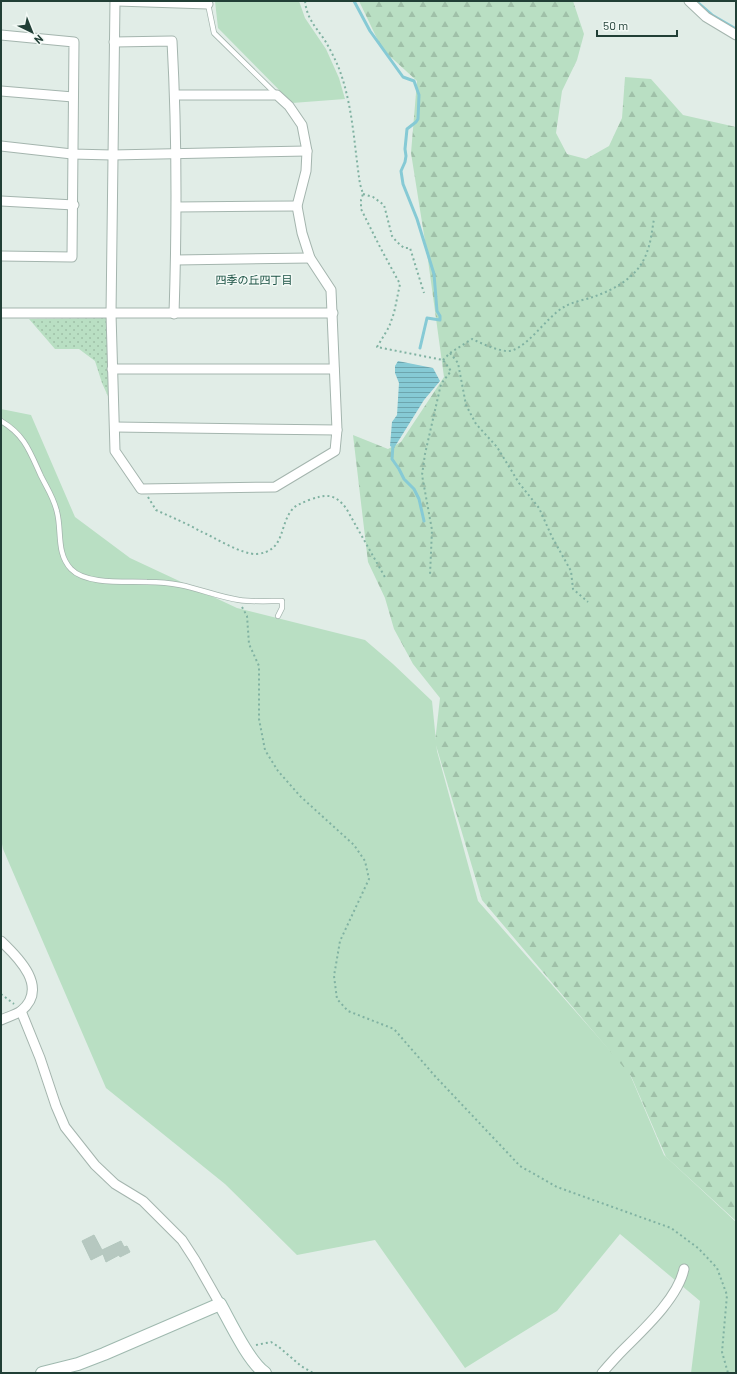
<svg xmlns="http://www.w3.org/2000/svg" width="737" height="1374" font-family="Barlow,'Noto Sans JP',sans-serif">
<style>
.green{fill:#b9dfc3}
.forest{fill:url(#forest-firs)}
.park{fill:url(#park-dots)}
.water{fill:url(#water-rules)}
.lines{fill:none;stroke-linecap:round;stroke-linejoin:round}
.stream{stroke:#86cad5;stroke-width:3}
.building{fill:#b6c8c0;stroke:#b3c7be}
.lane-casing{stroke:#a4b5ae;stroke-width:6}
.street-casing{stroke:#a4b5ae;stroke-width:11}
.secondary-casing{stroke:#9fb9af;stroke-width:14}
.path{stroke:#80b2a2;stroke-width:2;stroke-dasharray:2 3;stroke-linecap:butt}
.lane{stroke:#fff;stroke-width:4.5}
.street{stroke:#fff;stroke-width:9}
.secondary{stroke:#fff;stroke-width:12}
.labels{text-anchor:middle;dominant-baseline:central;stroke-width:3;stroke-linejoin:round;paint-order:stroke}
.neighbourhood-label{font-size:11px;fill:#1b5244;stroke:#f2f9f5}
</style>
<defs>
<pattern id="forest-firs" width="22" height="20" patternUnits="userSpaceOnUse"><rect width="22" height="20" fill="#b9dfc3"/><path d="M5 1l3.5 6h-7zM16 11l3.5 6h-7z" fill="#9fc0a8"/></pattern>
<pattern id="park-dots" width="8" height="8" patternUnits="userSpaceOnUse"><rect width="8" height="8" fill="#b9dfc3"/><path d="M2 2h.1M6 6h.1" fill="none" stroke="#9fc0a8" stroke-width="1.8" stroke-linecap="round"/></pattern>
<pattern id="water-rules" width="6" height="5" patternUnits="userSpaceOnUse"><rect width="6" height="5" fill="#86cad5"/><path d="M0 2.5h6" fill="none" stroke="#6da5ae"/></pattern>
</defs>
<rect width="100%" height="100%" fill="#e1ede7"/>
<!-- green -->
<g class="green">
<polygon points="215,1 299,1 305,18 326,49 339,78 345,99 292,103 218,28"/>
<polygon points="1,409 31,415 75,517 130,558 237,608 365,640 393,664 432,701 437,751 478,901 629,1072 664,1155 736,1222 736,1373 691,1373 700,1301 620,1234 557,1311 465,1368 375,1240 297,1255 225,1184 106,1088 3,849 1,839"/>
</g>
<!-- forest -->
<polygon class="forest" points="359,1 573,1 584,34 577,60 562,91 556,133 567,154 586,159 609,146 622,118 625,77 651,79 683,115 736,127 736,1221 666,1157 631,1076 482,900 435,742 440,698 413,664 394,629 385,598 368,562 353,435 388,449 401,442 444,377 428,260 411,153 417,81 382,49"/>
<!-- park -->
<polygon class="park" points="108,318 111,403 102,383 95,361 79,349 55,349 29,319"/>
<!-- water -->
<polygon class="water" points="398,361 433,368 440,381 424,400 394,448 390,446 392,422 397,415 399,383 395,373 395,366"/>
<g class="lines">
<!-- stream -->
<g class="stream">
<polyline points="354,1 370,31 403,77 414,81 419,95 418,119 416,122 407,129 405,149 406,156 405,162 401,171 403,184 417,219 434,274 437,311 440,316 440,320 427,318 420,348"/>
<polyline points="696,1 712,15 736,29"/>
<polyline points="393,445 392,459 399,469 404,479 414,489 419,499 424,521"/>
</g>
</g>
<!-- building -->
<polygon class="building" points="94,1235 102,1250 121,1241 124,1247 127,1246 130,1252 120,1257 119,1255 106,1262 103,1254 91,1260 82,1241"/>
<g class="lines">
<defs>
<g id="lane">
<polyline points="208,4 214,33 277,95"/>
<path d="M1,421C25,435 30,452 41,476C47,488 54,498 57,512C62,531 56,553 71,569C86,585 127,581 147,582C158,582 170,583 180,585C200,589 219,597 239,600C253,602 268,601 282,601V608L278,616"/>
</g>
<g id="street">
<polyline points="115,1 111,314 115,451 141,489 275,487 335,451 337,430 331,290 310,258 302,233 297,206 306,171 307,151 302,125 289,106 277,95 175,95"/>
<polyline points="117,1 208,4"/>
<polyline points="689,1 706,17 736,35"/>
<polyline points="1,35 74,42 72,257 1,256"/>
<path d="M114,42L172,41C177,132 177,222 174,314"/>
<polyline points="1,91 73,97"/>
<polyline points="1,146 72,154 112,155 307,151"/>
<polyline points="1,201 74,205"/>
<polyline points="177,207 297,206"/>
<polyline points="176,260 310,258"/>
<polyline points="1,313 333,313"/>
<polyline points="112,369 334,369"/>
<polyline points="115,427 337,430"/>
<path d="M1,941C19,958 49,988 21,1011C15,1015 7,1017 1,1020"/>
<polyline points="21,1011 40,1058 56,1106 65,1127 95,1165 115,1184 143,1201 182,1240 195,1260 220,1304"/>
<path d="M602,1373C609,1365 616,1357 623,1350C643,1330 678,1298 684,1269"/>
</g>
<path id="secondary" d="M42,1373L78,1364L104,1354L220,1304C230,1322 249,1362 265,1373"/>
</defs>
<!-- lane casing -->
<use href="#lane" class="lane-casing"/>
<!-- street casing -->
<use href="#street" class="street-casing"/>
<!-- secondary casing -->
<use href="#secondary" class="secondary-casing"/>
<!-- path -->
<g class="path">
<path d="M305,1C307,18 314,25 324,39C329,47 334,57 338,66C353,104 354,145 360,184L363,194L361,200V209L380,247L400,284L394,313L389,327L377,347L443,360L451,371L441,384L425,454L422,475L432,530L430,575"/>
<polyline points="363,194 373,197 384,205 392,236 397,242 404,248 410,248 424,293"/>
<polyline points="450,353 458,363 466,405 476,424 497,447 519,483 539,508 552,537 571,571 573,589 588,602"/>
<path d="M443,360L450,353L472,339C483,344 495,350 507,351C525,352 547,316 564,307C572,302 584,300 593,297C616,289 639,276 647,252C651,242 652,230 654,219"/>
<path d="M148,497L156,510C171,517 186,523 200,531C214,537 242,555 257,554C285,551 279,527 291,511C295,505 302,503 309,500C326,494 334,493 346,508L386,579"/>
<polyline points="242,607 247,616 249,644 259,666 259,719 265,750 278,771 300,796 354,845 365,861 369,879 340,941 334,976 337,999 348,1011 394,1029 434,1075 520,1166 557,1187 671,1228 698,1248 717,1268 727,1295 722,1352 728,1373"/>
<polyline points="1,994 14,1004"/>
<polyline points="256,1345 271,1342 279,1347 301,1366 313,1373"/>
</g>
<!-- lane -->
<use href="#lane" class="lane"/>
<!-- street -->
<use href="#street" class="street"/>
<!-- secondary -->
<use href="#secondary" class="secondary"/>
</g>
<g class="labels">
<!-- neighbourhood labels -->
<g class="neighbourhood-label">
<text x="254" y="279">四季の丘四丁目</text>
</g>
</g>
<!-- border -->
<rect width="737" height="1374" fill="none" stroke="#213f36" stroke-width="4"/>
<!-- north arrow -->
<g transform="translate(32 32) rotate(137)" stroke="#f2f9f5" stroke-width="3" paint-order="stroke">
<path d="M0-3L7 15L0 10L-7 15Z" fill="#213f36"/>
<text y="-6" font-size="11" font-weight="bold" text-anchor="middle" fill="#213f36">N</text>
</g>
<!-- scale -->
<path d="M597 30v6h80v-6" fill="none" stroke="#213f36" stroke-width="2"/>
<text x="603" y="30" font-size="12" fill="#213f36" stroke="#f2f9f5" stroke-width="3" paint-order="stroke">50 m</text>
</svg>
